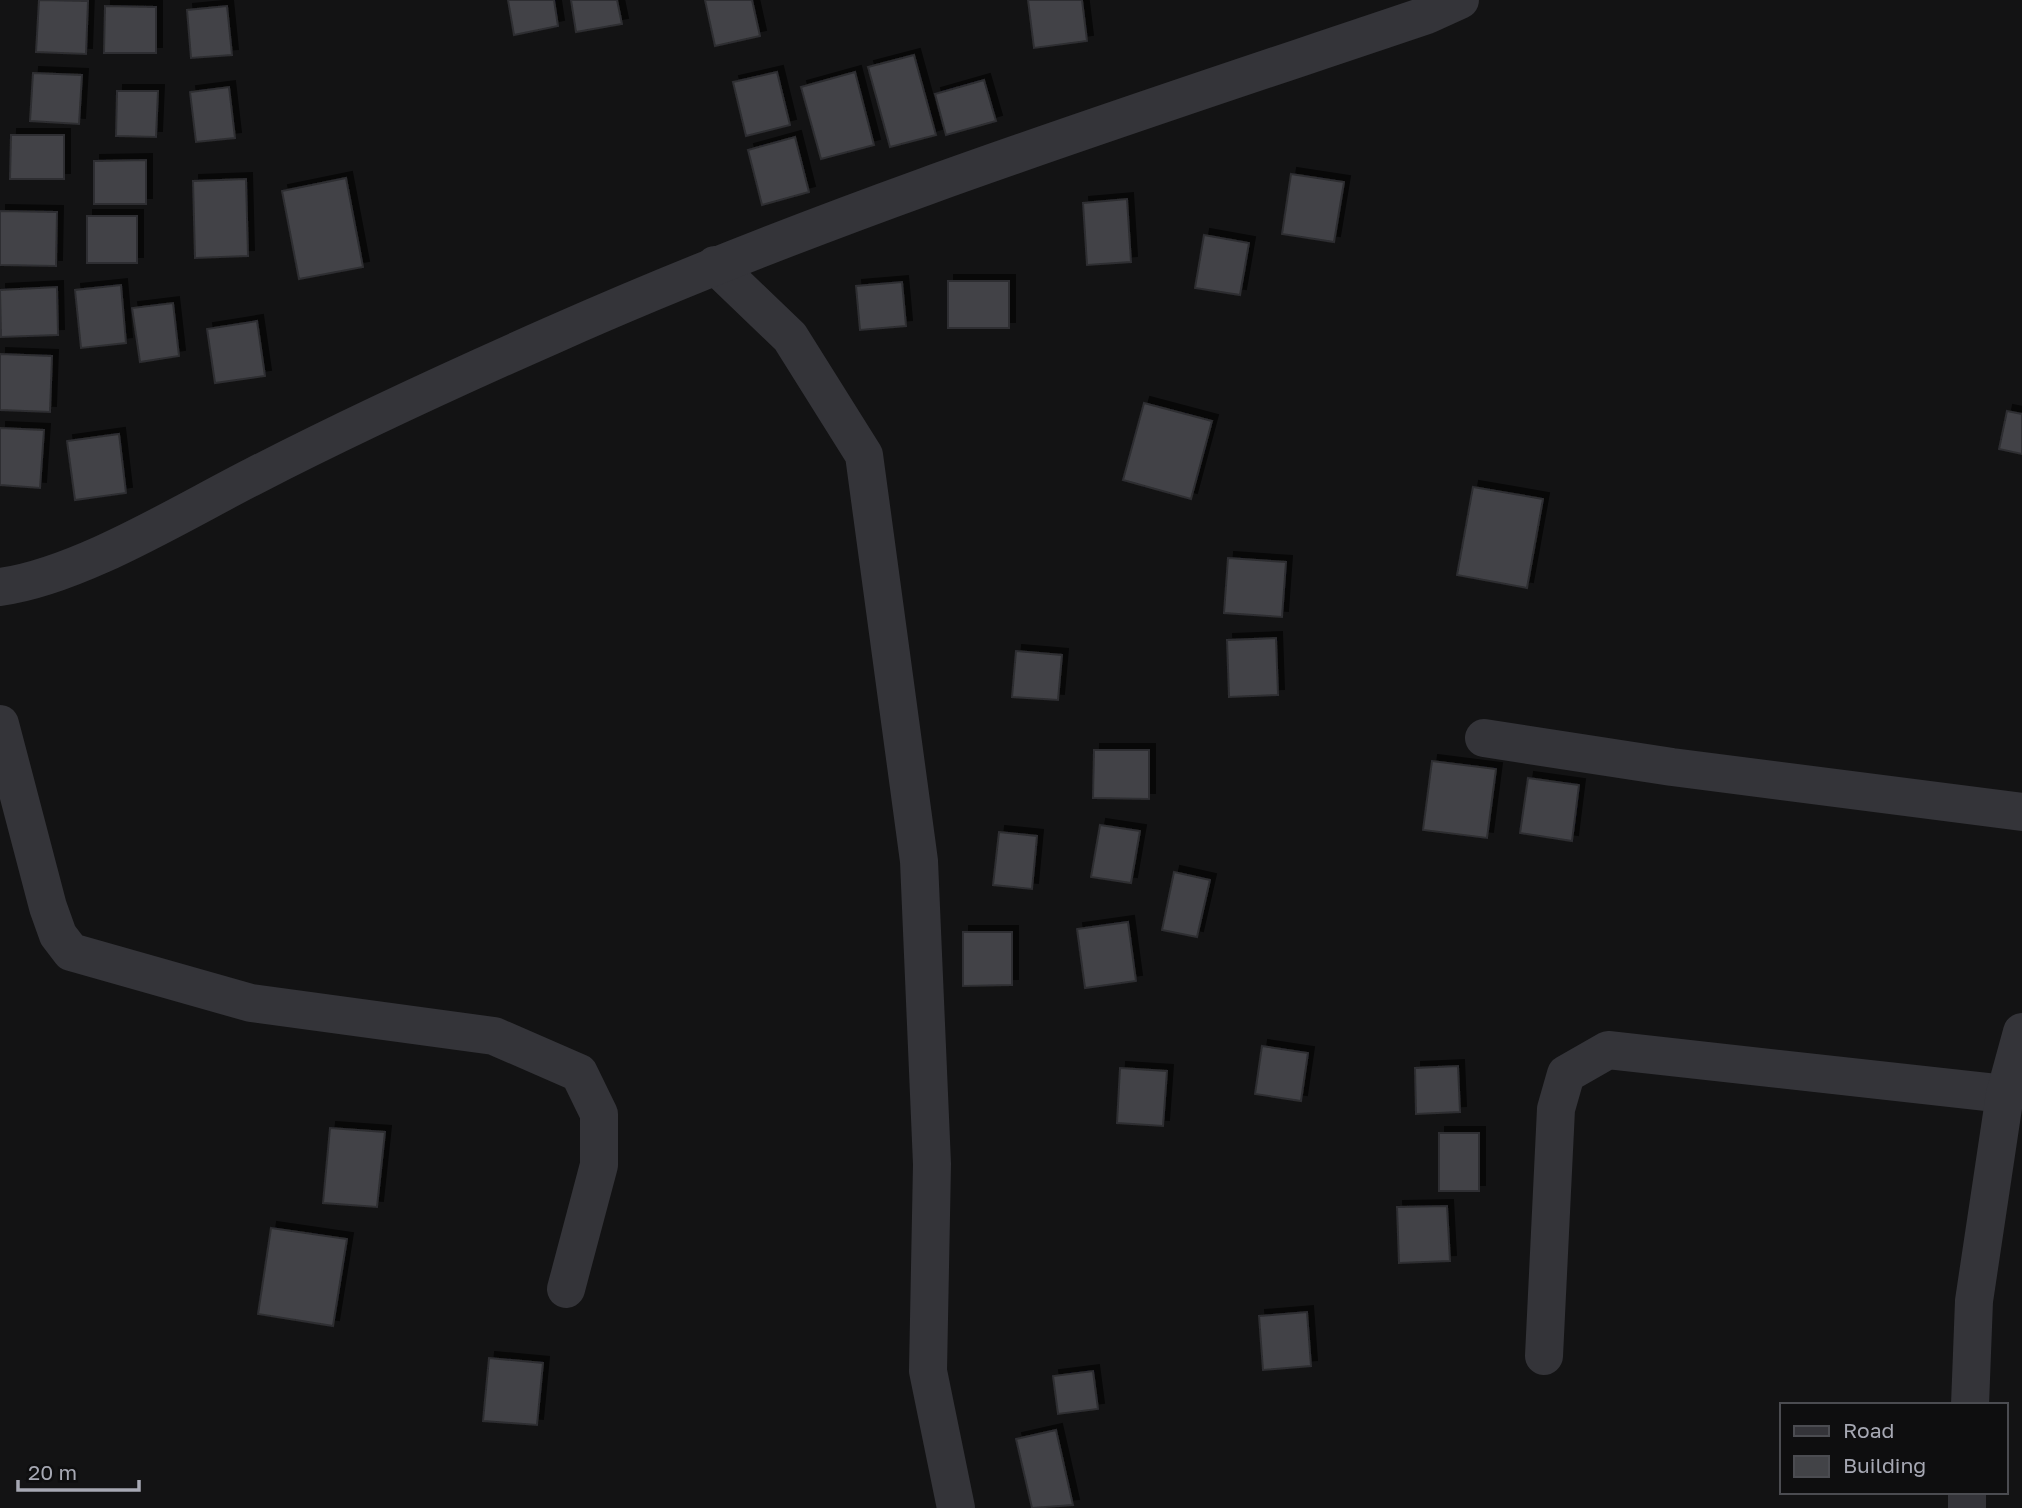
<svg xmlns="http://www.w3.org/2000/svg" width="2022" height="1508" font-family="'Golos Text',sans-serif">
<style>
.building{fill:#424347;stroke:#2d2d30;stroke-width:2;filter:url(#shadow)}
.lines{fill:none;stroke-linecap:round;stroke-linejoin:round}
.minor{stroke:#343439;stroke-width:38}
</style>
<defs>
<filter id="shadow"><feDropShadow dx="6" dy="-6" stdDeviation="0" flood-color="#0009"/></filter>
</defs>
<rect width="100%" height="100%" fill="#131314"/>
<!-- building -->
<g class="building">
<polygon points="39,0 88,1 86,54 36,52"/>
<polygon points="508,0 554,0 558,26 514,35"/>
<polygon points="571,0 617,0 622,24 576,32"/>
<polygon points="705,0 752,0 760,36 715,46"/>
<polygon points="1028,0 1082,0 1087,41 1034,48"/>
<polygon points="105,6 156,7 156,53 104,53"/>
<polygon points="227,6 232,55 191,58 187,10"/>
<polygon points="914,55 936,135 890,147 868,67"/>
<polygon points="777,72 790,125 746,136 733,82"/>
<polygon points="855,72 874,145 821,159 801,87"/>
<polygon points="33,73 82,75 79,124 30,121"/>
<polygon points="984,80 996,121 946,135 935,94"/>
<polygon points="229,87 235,138 196,142 190,92"/>
<polygon points="117,91 158,91 156,137 116,136"/>
<polygon points="11,135 64,135 64,179 10,179"/>
<polygon points="795,137 809,192 762,205 748,150"/>
<polygon points="146,160 146,204 94,204 94,161"/>
<polygon points="1291,174 1344,182 1334,242 1282,234"/>
<polygon points="346,178 363,267 299,279 282,191"/>
<polygon points="246,179 248,256 195,258 193,181"/>
<polygon points="1127,199 1131,262 1087,265 1083,203"/>
<polygon points="0,211 57,212 56,266 0,265"/>
<rect x="87" y="216" width="50" height="47"/>
<polygon points="1204,235 1249,243 1240,295 1195,288"/>
<rect x="948" y="281" width="61" height="47"/>
<polygon points="902,282 906,326 860,330 856,286"/>
<polygon points="121,285 126,343 81,348 75,290"/>
<polygon points="57,287 58,335 1,337 0,290"/>
<polygon points="173,303 179,356 140,362 132,308"/>
<polygon points="257,321 265,376 215,383 207,329"/>
<polygon points="0,354 52,356 50,412 0,410"/>
<polygon points="1144,403 1212,421 1191,499 1123,480"/>
<polygon points="2007,411 2022,414 2022,454 1999,449"/>
<polygon points="0,428 44,430 40,488 0,485"/>
<polygon points="119,434 126,493 75,500 67,441"/>
<polygon points="1473,487 1543,499 1527,588 1457,575"/>
<polygon points="1228,558 1286,562 1282,617 1224,613"/>
<polygon points="1276,638 1278,695 1229,697 1227,640"/>
<polygon points="1016,651 1062,655 1058,700 1012,697"/>
<polygon points="1094,750 1149,750 1149,799 1093,798"/>
<polygon points="1432,761 1496,769 1487,838 1423,830"/>
<polygon points="1528,778 1579,785 1572,841 1520,833"/>
<polygon points="1100,825 1140,831 1131,883 1091,877"/>
<polygon points="999,832 1037,836 1032,889 993,885"/>
<polygon points="1174,872 1210,880 1197,937 1162,930"/>
<polygon points="1128,922 1136,981 1085,988 1077,929"/>
<polygon points="963,932 1012,932 1012,985 963,986"/>
<polygon points="1262,1046 1308,1053 1301,1101 1255,1094"/>
<polygon points="1458,1066 1460,1112 1416,1114 1415,1068"/>
<polygon points="1120,1068 1167,1071 1163,1126 1117,1123"/>
<polygon points="330,1128 385,1132 377,1207 323,1203"/>
<rect x="1439" y="1133" width="40" height="58"/>
<polygon points="1447,1206 1450,1261 1399,1263 1397,1207"/>
<polygon points="271,1228 347,1239 333,1326 258,1314"/>
<polygon points="1307,1312 1311,1366 1263,1370 1259,1316"/>
<polygon points="489,1358 543,1363 537,1425 483,1421"/>
<polygon points="1093,1371 1098,1409 1058,1414 1053,1376"/>
<polygon points="1056,1430 1073,1505 1032,1508 1016,1439"/>
</g>
<g class="lines">
<!-- minor -->
<g class="minor">
<polyline points="715,265 790,337 864,455 919,861 932,1164 928,1371 956,1508"/>
<path d="M0,587C80,576 181,513 254,476C353,425 453,379 555,334C838,208 1134,114 1427,15L1460,0"/>
<polyline points="0,724 48,907 58,935 71,952 251,1003 494,1036 579,1073 599,1114 599,1165 566,1289"/>
<polyline points="1484,738 1672,767 2022,812"/>
<polyline points="1544,1356 1556,1109 1566,1074 1608,1050 2005,1094"/>
<polyline points="1970,1405 1974,1301 2005,1094 2022,1032"/>
<polyline points="1967,1508 1967,1492"/>
</g>
</g>
<!-- legend -->
<rect x="1780" y="1403" width="228" height="91" fill="#0e0e0f" stroke="#4b4c51" stroke-width="2"/>
<rect x="1794" y="1426" width="35" height="10" fill="#343439" stroke="#4b4c51" stroke-width="2"/>
<text x="1843" y="1438" font-size="21" fill="#a6a8b3">Road</text>
<rect x="1794" y="1456" width="35" height="21" fill="#424347" stroke="#4b4c51" stroke-width="2"/>
<text x="1843" y="1473" font-size="21" fill="#a6a8b3">Building</text>
<!-- scale -->
<path d="M18 1480v10h121v-10" fill="none" stroke="#a6a8b3" stroke-width="3.5"/>
<text x="28" y="1480" font-size="21" fill="#a6a8b3" stroke="#0e0e0f" stroke-width="5" paint-order="stroke">20 m</text>
</svg>
